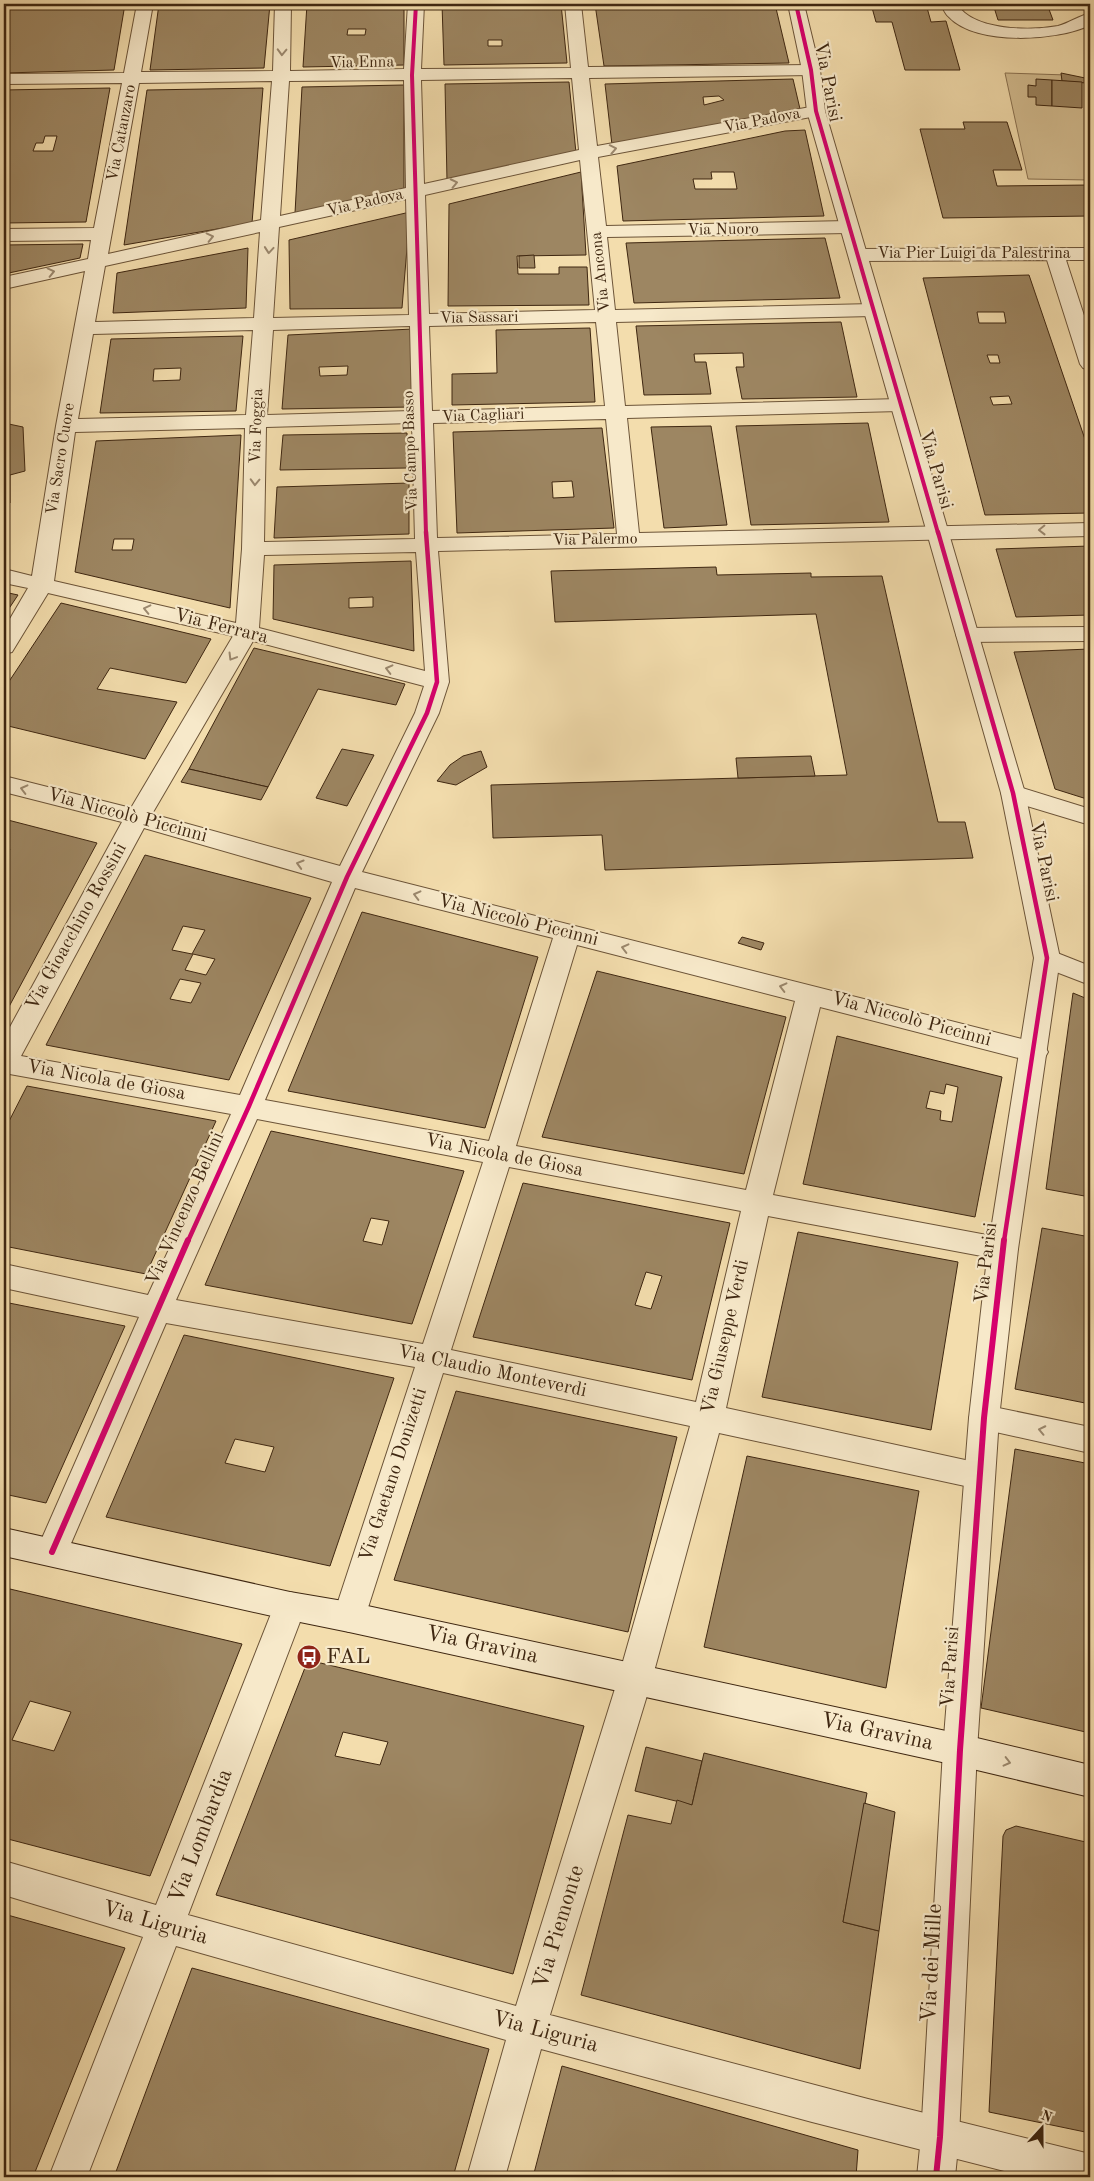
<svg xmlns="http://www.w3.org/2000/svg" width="1094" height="2181" font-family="'Old Standard TT',serif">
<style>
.green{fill:#d4be92;stroke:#8a7252}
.building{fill:#9d8662;stroke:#3f2711;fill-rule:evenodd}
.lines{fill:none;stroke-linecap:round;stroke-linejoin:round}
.service-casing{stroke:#6c5438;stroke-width:2}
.minor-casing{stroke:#6c5438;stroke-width:2}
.tertiary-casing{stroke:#6c5438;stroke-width:2}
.secondary-casing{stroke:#3f2711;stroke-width:2}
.service{fill:#f7e9ca;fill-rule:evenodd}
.minor{fill:#f7e9ca;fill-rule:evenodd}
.tertiary{fill:#f7e9ca;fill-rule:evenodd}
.secondary{fill:#f7e9ca;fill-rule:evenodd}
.cycleway-far2-casing{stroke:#f7e9ca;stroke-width:5.5}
.cycleway-far1-casing{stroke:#f7e9ca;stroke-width:8}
.cycleway-casing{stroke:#f7e9ca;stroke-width:9}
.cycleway-far2{stroke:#d6006c;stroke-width:4}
.cycleway-far1{stroke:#d6006c;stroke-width:4.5}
.cycleway{stroke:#d6006c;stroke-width:6}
.oneway{stroke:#9b886e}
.labels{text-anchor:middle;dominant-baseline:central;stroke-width:4.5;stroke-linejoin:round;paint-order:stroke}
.far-street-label{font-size:16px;fill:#3f2711;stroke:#f7e9ca}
.street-label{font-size:19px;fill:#3f2711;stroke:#f7e9ca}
.near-street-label{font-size:22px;fill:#3f2711;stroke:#f7e9ca}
.near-poi-label{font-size:22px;fill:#3f2711;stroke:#f7e9ca;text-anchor:start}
</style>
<rect width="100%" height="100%" fill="#f3ddad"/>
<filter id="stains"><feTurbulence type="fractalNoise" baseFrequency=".004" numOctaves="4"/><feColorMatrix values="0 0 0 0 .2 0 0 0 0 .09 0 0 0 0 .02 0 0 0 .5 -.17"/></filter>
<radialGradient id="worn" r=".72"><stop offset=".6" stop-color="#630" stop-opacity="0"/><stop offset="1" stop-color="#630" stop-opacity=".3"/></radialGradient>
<!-- green -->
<polygon class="green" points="1005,73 1067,75 1090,83 1090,180 1028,179"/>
<!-- building -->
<g class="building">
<polygon points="4,4 125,4 114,70 4,73"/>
<polygon points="159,4 270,4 264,68 150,70"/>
<path d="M307,4H404V65L303,67ZM348,29H366L365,35H347Z"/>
<path d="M442,4H561L567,63L444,65ZM488,40H502V46H488Z"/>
<polygon points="595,4 775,4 789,63 604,66"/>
<polygon points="871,4 926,4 931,22 946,21 960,70 905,70 892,22 876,22"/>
<polygon points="993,4 1047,4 1053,20 998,20"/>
<polygon points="1061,73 1090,79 1090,87 1087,87 1086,83 1062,81"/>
<path d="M793,79L800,109L612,145L605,84ZM719,96L724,100L704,105L703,97Z"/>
<polygon points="1036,79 1052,80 1052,106 1036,105 1036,97 1028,97 1028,85 1036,86"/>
<polygon points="1052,80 1082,82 1082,108 1052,106"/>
<polygon points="569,82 576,153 447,181 445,84"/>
<polygon points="404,85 404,190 295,213 302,87"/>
<path d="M110,88L86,222L4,223V90ZM45,136H57L53,151H33L36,143H43Z"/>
<polygon points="263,88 252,223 124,245 147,90"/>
<polygon points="963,122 1007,122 1022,170 993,170 997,186 1090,185 1090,216 943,218 920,129 965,129"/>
<path d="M805,130L824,216L623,221L617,166L785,131ZM711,172H734L737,189H695L693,179H712Z"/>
<polygon points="581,172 586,255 517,256 518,274 559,274 559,267 587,267 589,305 448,306 449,204"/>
<polygon points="410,212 402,308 290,309 289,240"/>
<polygon points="825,238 840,298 634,303 626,243"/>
<polygon points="83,244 80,258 4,274 4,245"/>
<polygon points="248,248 246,308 113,313 117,273"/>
<polygon points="534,255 535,268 519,268 519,256"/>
<path d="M1029,275L1090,454V513L985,515L923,278ZM977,312H1004L1006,323H979ZM987,355H998L1000,363H990ZM1009,396L1012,404L993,405L990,397Z"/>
<polygon points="841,322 857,397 742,399 736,367 744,367 743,353 694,354 695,362 706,362 711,394 644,395 636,326"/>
<polygon points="590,328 595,402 452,405 452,374 497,373 496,330"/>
<path d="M413,329L412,407L282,409L288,335ZM348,366L347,375L320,376L319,367Z"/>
<path d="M243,336L236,411L100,413L111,339ZM181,368L180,380L153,381L154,369Z"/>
<polygon points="4,423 23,427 25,471 10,475 10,503 4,505"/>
<polygon points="868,423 889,522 751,525 736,426"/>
<polygon points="711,426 727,525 664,528 651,427"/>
<path d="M602,428L614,528L457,533L453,432ZM572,481L574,497L553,498L552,482Z"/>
<polygon points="407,433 407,468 280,470 283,435"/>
<path d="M241,435L230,608L75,572L96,441ZM114,539H134L132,550H112Z"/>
<polygon points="409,483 409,534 274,538 277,487"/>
<polygon points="1090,546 1090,615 1016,617 996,549"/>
<path d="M411,561L414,651L273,619L274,565ZM373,597V607L349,608V598Z"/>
<polygon points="716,567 717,575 811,573 811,577 882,576 938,822 965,822 973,858 605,870 602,835 493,838 491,785 847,775 816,614 555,622 551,571"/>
<polygon points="4,592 18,595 4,616"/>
<polygon points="61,603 211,639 186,683 110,668 97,689 177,702 145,759 4,725 4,689"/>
<polygon points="254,648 405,684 396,705 318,689 268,787 189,769"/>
<polygon points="1090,649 1090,800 1055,789 1014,652"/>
<polygon points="342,749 374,755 347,806 316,798"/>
<polygon points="481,751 487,767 456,785 437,781 450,765 463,756"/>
<polygon points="811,756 815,776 738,778 736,758"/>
<polygon points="189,769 268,787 261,800 181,782"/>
<polygon points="4,819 97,843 4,1016 4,859 10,849 4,848"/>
<path d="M145,855L311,898L229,1080L46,1045ZM183,926L205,930L192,954L172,950ZM193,954L215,959L206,975L185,970ZM180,979L201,983L191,1003L170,999Z"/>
<polygon points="362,912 538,957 485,1128 288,1091"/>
<polygon points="742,937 764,943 761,950 738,943"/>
<polygon points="597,971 786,1017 744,1174 542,1137"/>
<polygon points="1073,993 1090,1000 1090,1197 1046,1189"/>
<path d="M837,1036L1002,1077L975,1217L803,1184ZM946,1084L958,1087L952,1122L940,1120L941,1111L926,1108L930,1091L944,1094Z"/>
<polygon points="27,1086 216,1121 146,1274 4,1246 4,1131"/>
<path d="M271,1131L464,1171L412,1324L205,1285ZM371,1218L389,1221L382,1245L363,1241Z"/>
<path d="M523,1183L730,1223L692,1380L473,1337ZM646,1272L662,1276L651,1309L635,1305Z"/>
<polygon points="1042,1228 1090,1237 1090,1404 1015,1389"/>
<polygon points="798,1232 958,1262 931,1430 762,1397"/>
<polygon points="4,1302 125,1326 46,1503 4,1494"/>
<path d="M184,1335L394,1378L330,1566L106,1517ZM235,1439L274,1447L265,1472L225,1463Z"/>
<polygon points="456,1391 677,1437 628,1632 394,1580"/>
<polygon points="1015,1449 1090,1464 1090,1733 981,1708"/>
<polygon points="747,1456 919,1491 886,1688 704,1647"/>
<path d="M10,1589L242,1644L150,1876L4,1838V1601ZM30,1701L71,1712L54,1751L12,1740Z"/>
<path d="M308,1660L584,1726L513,1974L216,1895ZM343,1732L388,1742L380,1765L335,1756Z"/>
<polygon points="646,1747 702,1761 692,1805 635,1791"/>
<polygon points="704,1753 867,1793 843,1922 879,1931 860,2069 581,1995 628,1815 671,1824 677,1800 692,1805"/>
<polygon points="864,1803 895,1812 879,1931 843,1922"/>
<polygon points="1016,1826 1090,1843 1090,2133 989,2112 1003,1836 1006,1830"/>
<polygon points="4,1914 125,1948 33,2177 4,2177"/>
<polygon points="192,1968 489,2049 453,2177 114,2177"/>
<polygon points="562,2066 858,2150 856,2177 631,2177 612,2171 611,2177 533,2177"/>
</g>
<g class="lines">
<defs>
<path id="service" d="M941,4H957C973,31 1030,31 1058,26C1069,23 1079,16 1090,13V25C1058,41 976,46 949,17C945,14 943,8 941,4Z"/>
<g id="minor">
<path d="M137,4H153L141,72L273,71L275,4H291L290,71L404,69L408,4H424L421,69L571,68L565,4H581L588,67L811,65L817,66L820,70L817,74L811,75L589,78L597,146L816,106L822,107L825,111L822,115L816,116L598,157L606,226L848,221L855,223L857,227L855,231L848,233L607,237L615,310L873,304L880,306L883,310L880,314L873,316L616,322L625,406L900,399L907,401L910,405L907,409L900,411L627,418L639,533L1090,523V536L438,551L449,682L439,713L362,872L1034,1042L1044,1045L1048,1052L1044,1059L1034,1062L820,1007L773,1195L1003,1238L1013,1241L1018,1249L1013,1257L1003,1260L768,1216L726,1408L979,1463L990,1467L995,1476L990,1485L979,1489L719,1433L652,1679L550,2015L868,2099L1090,2154V2177H1028L812,2122L541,2049L505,2177H467L506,2040L176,1946L87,2177H49L143,1937L4,1895V1861L156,1905L278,1596L290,1592L302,1596L306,1606L188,1915L516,2006L618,1679L690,1426L443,1373L365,1617L361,1627L349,1632L337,1627L333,1617L415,1367L166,1323L63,1562L52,1566L41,1562L36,1552L139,1317L4,1288V1264L148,1295L231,1114L4,1073V1038L122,822L4,792V776L131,808L233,636L48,593L12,652L4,654V629L28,588L4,583V569L32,576L56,426L85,271L4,289V277L88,259L91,240L4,241V229L94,228L122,83L4,84V74L124,73ZM572,78L579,150L424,184L421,80ZM404,80L406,188L280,216L289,81ZM272,81L261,220L108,254L139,83ZM580,160L595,310L429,314L425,195ZM406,199L409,315L273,318L279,227ZM260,232L254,318L95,322L105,266ZM596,322L605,406L432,411L429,326ZM410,326L412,411L267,415L273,330ZM253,330L246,415L78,419L93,334ZM606,419L617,534L437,538L433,423ZM412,423L415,539L264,542L266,427ZM245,428L242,549L236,623L54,581L75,432ZM416,552L425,671L259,628L264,555ZM253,641L424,686L415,713L340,866L152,814ZM144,828L332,882L240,1095L21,1056ZM355,888L553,938L489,1141L265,1100ZM577,945L795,1001L746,1190L516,1146ZM257,1119L483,1162L423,1344L176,1300ZM509,1167L741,1211L696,1402L451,1350Z"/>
<polygon points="1090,248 1090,260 1066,260 1090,334 1090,370 1083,368 1080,364 1047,260 859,261 852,259 849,255 852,251 859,249"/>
<polygon points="1090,627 1090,641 967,642 959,640 956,635 959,630 967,628"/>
<polygon points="1013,785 1090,809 1090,825 1004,799 1001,793 1004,787"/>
<polygon points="1047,949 1090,966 1090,985 1038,965 1034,958 1038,951"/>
<polygon points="984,1405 1090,1427 1090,1453 973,1427 969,1418 973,1409"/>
</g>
<polygon id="tertiary" points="788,4 804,4 820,70 825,111 1025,793 1060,958 1018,1249 999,1418 977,1750 959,2137 955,2177 917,2177 921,2137 943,1750 969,1418 988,1249 1034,958 1001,793 807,111 802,70"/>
<polygon id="secondary" points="4,1528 290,1592 349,1602 960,1734 1090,1765 1090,1797 960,1766 349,1632 290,1620 4,1556"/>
</defs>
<!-- service casing -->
<use href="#service" class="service-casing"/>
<!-- minor casing -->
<use href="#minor" class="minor-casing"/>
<!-- tertiary casing -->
<use href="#tertiary" class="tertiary-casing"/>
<!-- secondary casing -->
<use href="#secondary" class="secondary-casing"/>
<!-- service -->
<use href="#service" class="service"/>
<!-- minor -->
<use href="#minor" class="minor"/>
<!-- tertiary -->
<use href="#tertiary" class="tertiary"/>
<!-- secondary -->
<use href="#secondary" class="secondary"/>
<defs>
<g id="cycleway-far2">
<polyline points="416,4 412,75 426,533"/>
<polyline points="796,4 811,70 816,111 938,533"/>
</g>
<g id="cycleway-far1">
<polyline points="938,532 1013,793 1047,958 1004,1241"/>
<polyline points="188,1241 249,1106 347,877 427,713 437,682 426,532"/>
</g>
<g id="cycleway">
<polyline points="52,1552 188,1240"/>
<polyline points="936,2177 940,2137 960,1750 984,1418 1004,1240"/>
</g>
</defs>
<!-- cycleway-far2 casing -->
<use href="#cycleway-far2" class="cycleway-far2-casing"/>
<!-- cycleway-far1 casing -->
<use href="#cycleway-far1" class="cycleway-far1-casing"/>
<!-- cycleway casing -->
<use href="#cycleway" class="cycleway-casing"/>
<!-- cycleway-far2 -->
<use href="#cycleway-far2" class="cycleway-far2"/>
<!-- cycleway-far1 -->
<use href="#cycleway-far1" class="cycleway-far1"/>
<!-- cycleway -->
<use href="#cycleway" class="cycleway"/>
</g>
<!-- one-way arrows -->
<defs><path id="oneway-chevron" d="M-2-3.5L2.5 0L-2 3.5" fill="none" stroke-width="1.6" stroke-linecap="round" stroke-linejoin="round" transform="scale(1.25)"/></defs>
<g class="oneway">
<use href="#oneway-chevron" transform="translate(282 52) rotate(92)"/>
<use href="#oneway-chevron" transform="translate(613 149) rotate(-11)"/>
<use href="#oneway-chevron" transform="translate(454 183) rotate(-12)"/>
<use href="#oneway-chevron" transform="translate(210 237) rotate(-13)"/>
<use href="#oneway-chevron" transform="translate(269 250) rotate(95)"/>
<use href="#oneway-chevron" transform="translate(51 272) rotate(-13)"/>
<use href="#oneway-chevron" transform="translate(255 482) rotate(92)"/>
<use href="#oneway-chevron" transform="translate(1042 530) rotate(179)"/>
<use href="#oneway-chevron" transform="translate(147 609) rotate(-167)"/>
<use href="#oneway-chevron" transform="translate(232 657) rotate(121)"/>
<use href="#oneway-chevron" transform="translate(389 669) rotate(-166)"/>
<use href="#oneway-chevron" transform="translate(24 789) rotate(-166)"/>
<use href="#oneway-chevron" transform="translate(300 864) rotate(-164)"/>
<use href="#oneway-chevron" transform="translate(417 895) rotate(-166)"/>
<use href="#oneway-chevron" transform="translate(625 948) rotate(-166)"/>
<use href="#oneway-chevron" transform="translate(783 987) rotate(-166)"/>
<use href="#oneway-chevron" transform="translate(1042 1430) rotate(-168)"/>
<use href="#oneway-chevron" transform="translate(1007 1762) rotate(14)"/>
</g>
<!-- icons -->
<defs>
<symbol id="bus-disc" viewBox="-11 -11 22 22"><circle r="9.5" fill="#8f2418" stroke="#f7e9ca"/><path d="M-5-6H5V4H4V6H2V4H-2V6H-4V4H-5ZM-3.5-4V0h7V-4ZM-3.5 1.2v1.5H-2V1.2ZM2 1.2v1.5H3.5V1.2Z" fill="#fff"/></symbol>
</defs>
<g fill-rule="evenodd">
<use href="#bus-disc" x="295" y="1643" width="28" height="28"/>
</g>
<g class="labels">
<!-- far-street labels -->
<g class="far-street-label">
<text transform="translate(362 63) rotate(-1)">Via Enna</text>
<text transform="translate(762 121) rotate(-11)">Via Padova</text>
<text transform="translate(122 133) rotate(-79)">Via Catanzaro</text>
<text transform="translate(365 203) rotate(-13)">Via Padova</text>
<text transform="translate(723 230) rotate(-1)">Via Nuoro</text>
<text x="974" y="254">Via Pier Luigi da Palestrina</text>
<text transform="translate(601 272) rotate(-96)">Via Ancona</text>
<text transform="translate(479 318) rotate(-1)">Via Sassari</text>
<text transform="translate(483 416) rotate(-2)">Via Cagliari</text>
<text transform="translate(257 426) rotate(-88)">Via Foggia</text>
<text transform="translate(411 451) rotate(-92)">Via Campo Basso</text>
<text transform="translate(61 459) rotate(-81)">Via Sacro Cuore</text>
<text transform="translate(595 540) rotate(-1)">Via Palermo</text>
</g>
<!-- street labels -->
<g class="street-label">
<text transform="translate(827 82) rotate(79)">Via Parisi</text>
<text transform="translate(935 470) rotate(74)">Via Parisi</text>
<text transform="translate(221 627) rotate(14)">Via Ferrara</text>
<text transform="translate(127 816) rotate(15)">Via Niccolò Piccinni</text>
<text transform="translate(1043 862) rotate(78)">Via Parisi</text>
<text transform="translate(518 921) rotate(14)">Via Niccolò Piccinni</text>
<text transform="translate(77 927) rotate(-61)">Via Gioacchino Rossini</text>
<text transform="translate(911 1020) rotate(15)">Via Niccolò Piccinni</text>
<text transform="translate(106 1081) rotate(10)">Via Nicola de Giosa</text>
<text transform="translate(504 1156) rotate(11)">Via Nicola de Giosa</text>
<text transform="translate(186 1209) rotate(-66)">Via Vincenzo Bellini</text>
<text transform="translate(987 1263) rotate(-83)">Via Parisi</text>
<text transform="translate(726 1337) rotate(-77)">Via Giuseppe Verdi</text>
<text transform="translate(492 1372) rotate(12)">Via Claudio Monteverdi</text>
<text transform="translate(394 1475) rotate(-72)">Via Gaetano Donizetti</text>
<text transform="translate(951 1667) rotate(-86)">Via Parisi</text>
</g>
<!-- near-street labels -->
<g class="near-street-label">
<text transform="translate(482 1645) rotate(12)">Via Gravina</text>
<text transform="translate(877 1732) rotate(12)">Via Gravina</text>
<text transform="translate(201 1836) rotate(-69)">Via Lombardia</text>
<text transform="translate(155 1923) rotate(16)">Via Liguria</text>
<text transform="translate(559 1927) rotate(-73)">Via Piemonte</text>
<text transform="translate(932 1963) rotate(-87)">Via dei Mille</text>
<text transform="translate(545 2032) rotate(15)">Via Liguria</text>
</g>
<!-- near-poi labels -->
<g class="near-poi-label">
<text x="326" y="1657">FAL</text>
</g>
</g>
<!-- margin -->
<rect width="1094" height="2181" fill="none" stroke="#f3ddad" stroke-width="20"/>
<rect x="5" y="5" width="1084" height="2171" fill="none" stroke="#3f2711" stroke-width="2.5"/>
<rect x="10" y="10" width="1074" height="2161" fill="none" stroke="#3f2711"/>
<!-- north arrow -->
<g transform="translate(1042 2128) rotate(21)" stroke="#f7e9ca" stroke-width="4" paint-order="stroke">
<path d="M0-4L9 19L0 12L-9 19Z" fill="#3f2711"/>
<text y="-8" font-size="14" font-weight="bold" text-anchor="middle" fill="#3f2711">N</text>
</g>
<rect width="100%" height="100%" filter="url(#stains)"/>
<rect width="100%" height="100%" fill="url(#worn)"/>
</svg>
